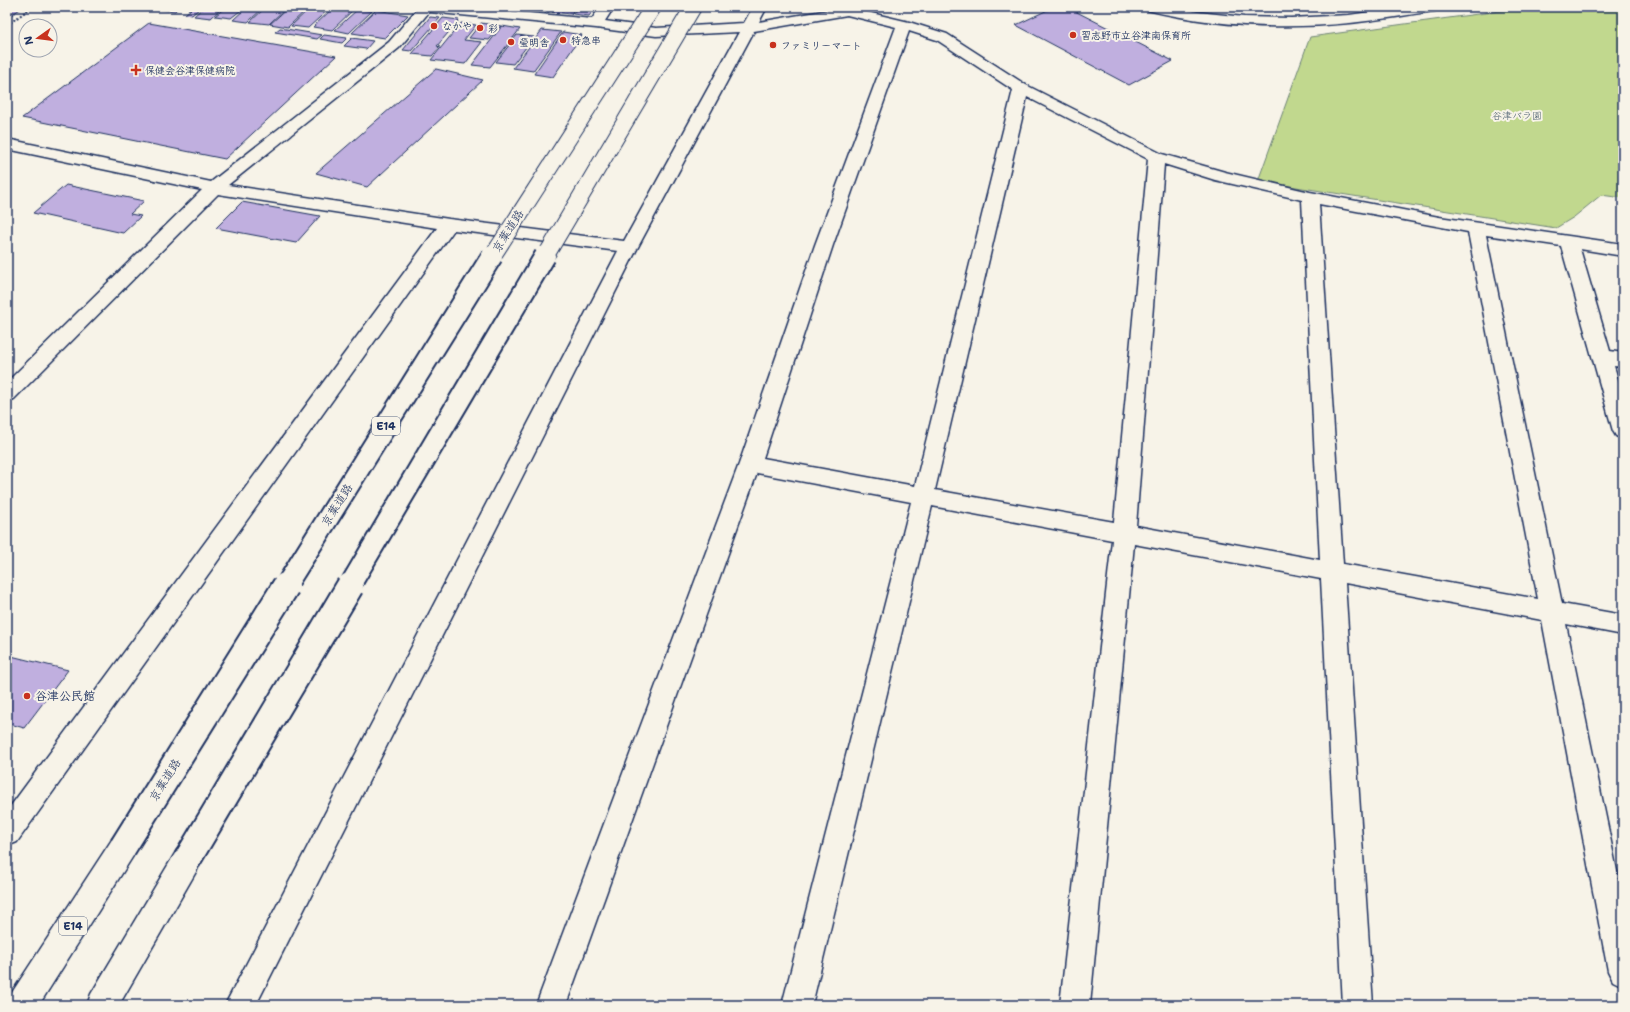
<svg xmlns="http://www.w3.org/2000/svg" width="1630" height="1012" font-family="'Shantell Sans','Klee One',sans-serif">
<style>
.green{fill:#c1d88e;stroke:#6e8476}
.building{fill:#c0afdf;stroke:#1b2f5e}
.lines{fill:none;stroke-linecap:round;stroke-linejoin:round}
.minor-casing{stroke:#1b2f5e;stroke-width:3}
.highway-casing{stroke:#1b2f5e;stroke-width:3}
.path{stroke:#1b2f5e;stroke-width:2;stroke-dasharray:2 2;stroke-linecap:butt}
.minor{fill:#f7f3e8;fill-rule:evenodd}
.highway{fill:#f7f3e8;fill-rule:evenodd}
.highway-bridge-far2-casing{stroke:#1b2f5e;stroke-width:18;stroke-linecap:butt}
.highway-bridge-far1-casing{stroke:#1b2f5e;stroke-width:24;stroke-linecap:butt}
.highway-bridge-casing{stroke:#1b2f5e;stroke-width:30;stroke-linecap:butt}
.highway-bridge-far2{stroke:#f7f3e8;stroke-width:16}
.highway-bridge-far1{stroke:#f7f3e8;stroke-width:20}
.highway-bridge{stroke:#f7f3e8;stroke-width:26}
.poi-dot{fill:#c8321e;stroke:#f7f3e8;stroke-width:1.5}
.labels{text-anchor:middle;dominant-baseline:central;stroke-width:4;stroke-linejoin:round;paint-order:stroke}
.far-poi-label{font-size:10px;font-weight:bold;fill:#1b2f5e;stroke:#f7f3e8;text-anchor:start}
.far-park-label{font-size:10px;fill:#44596a;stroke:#f7f3e8}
.shield{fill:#f7f3e8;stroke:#5d6a87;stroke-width:1}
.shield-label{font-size:11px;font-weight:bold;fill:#1b2f5e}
.street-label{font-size:12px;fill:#1b2f5e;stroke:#f7f3e8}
.poi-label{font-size:12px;font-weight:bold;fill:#1b2f5e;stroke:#f7f3e8;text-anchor:start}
</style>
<rect width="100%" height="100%" fill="#f7f3e8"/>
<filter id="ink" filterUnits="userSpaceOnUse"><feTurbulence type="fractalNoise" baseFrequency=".025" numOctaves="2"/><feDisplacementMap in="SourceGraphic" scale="8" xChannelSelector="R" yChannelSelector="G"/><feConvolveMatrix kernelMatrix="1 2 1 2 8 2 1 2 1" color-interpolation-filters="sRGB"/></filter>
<g filter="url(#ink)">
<!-- green -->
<polygon class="green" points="1529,7 1623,7 1623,198 1601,195 1574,217 1556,228 1258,181 1310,37"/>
<!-- building -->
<g class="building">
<polygon points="7,7 23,7 7,18"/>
<polygon points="161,7 179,7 175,11 159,9"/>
<polygon points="190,7 201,7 192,15 185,14 191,9 188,9"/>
<polygon points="204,7 223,7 211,18 194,16"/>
<polygon points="226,7 245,7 231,18 215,16"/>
<polygon points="247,7 264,7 248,22 233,20"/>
<polygon points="266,7 287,7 269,24 250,22"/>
<polygon points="289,7 309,7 288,27 270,24"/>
<polygon points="311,7 331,7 308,28 291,26"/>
<polygon points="334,7 354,9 332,30 313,27"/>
<polygon points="534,7 553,7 549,12 532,10"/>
<polygon points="556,7 576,7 571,14 552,12"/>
<polygon points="578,7 596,7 589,16 573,14"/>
<polygon points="1054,7 1067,7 1173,61 1129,85 1016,25"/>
<polygon points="358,9 372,11 349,33 335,30"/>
<polygon points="376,10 408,15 385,38 352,33"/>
<polygon points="430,17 440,18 411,51 403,50"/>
<polygon points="443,18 459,20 437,46 440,47 432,56 412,54"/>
<polygon points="149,23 336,56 225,159 22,118"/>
<polygon points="461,23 476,25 464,40 482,42 465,64 431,60"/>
<polygon points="481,23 501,26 489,40 469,38"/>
<polygon points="502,26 520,29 490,67 472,65"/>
<polygon points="280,28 322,35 317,39 275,32"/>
<polygon points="542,30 561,32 533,71 513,68"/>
<polygon points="563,32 582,35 553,77 534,74"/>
<polygon points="324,35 347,38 342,43 320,39"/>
<polygon points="517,35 534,37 513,64 496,62"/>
<polygon points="352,38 373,41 366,49 344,46"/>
<polygon points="436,69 483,80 367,187 316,173"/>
<polygon points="66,185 144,201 130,214 141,216 123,233 33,213"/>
<polygon points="242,202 320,216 296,243 216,228"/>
<polygon points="7,655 68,670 24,728 7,723"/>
</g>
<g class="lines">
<defs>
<g id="minor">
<path d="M415,7H466L592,19L600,7H614L605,21L656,28L744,23L753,7H767L759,22L846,7L909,22L947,34L1026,85L1162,154L1225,172L1310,192L1439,217L1623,244V256L1580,249L1610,351L1623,353V367L1614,366L1623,396V439L1616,436L1613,431L1561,246L1486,235L1562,604L1623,615V635L1566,624L1623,900V986L1613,981L1608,971L1542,620L1345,583L1373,1005H1343L1321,579L1134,544L1090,1005H1060L1112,540L932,506L812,1005H782L911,502L757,473L566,1005H536L739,464L815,245L896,27L847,15L754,31L638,247L256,1005H225L618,251L454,230L17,842L7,846V811L437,228L218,194L14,399L7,401V382L202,190L7,149V139L211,182L389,42L417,9ZM429,12L596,28L656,36L739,32L624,241L449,219L228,185L399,48ZM909,31L937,40L1013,90L915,486L763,458L833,245ZM1027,97L1148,159L1114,522L935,490ZM1164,164L1215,180L1302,200L1320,560L1136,526ZM1319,204L1468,232L1538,599L1343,564Z"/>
<path d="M1145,7H1171L1198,12L1244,17L1291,18L1349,15L1405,7H1441L1439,10L1434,11C1406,15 1378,20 1350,23C1282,30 1213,26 1147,10Z"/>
</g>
<g id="highway">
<polygon points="123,834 133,838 137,847 133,856 39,1005 7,1005 11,994 113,838"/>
<polygon points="187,847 197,850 201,860 197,870 119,1005 87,1005 91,994 177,850"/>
</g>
</defs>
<!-- minor casing -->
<use href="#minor" class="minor-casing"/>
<!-- highway casing -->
<use href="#highway" class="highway-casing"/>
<!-- path -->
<polyline class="path" points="7,25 32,7"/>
<!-- minor -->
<use href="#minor" class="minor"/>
<!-- highway -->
<use href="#highway" class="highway"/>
<defs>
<g id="highway-bridge-far2">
<polyline points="492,257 653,7"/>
<polyline points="545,257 693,7"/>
</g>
<g id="highway-bridge-far1">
<polyline points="285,587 492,256"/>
<polyline points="349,587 545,256"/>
</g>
<g id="highway-bridge">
<polyline points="123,847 286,586"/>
<polyline points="187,860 350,586"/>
</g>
</defs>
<!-- highway-bridge-far2 casing -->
<use href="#highway-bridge-far2" class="highway-bridge-far2-casing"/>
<!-- highway-bridge-far1 casing -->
<use href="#highway-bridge-far1" class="highway-bridge-far1-casing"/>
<!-- highway-bridge casing -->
<use href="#highway-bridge" class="highway-bridge-casing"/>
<!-- highway-bridge-far2 -->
<use href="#highway-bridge-far2" class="highway-bridge-far2"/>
<!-- highway-bridge-far1 -->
<use href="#highway-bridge-far1" class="highway-bridge-far1"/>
<!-- highway-bridge -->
<use href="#highway-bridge" class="highway-bridge"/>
</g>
</g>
<!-- markers -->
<g class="poi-dot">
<circle cx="434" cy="26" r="4"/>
<circle cx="480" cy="28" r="4"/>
<circle cx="1073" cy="35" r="4"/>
<circle cx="563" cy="40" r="4"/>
<circle cx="511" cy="42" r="4"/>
<circle cx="773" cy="45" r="4"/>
<path d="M134 64h4v4h4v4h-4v4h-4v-4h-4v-4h4z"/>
<circle cx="27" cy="696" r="4"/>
</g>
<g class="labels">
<!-- far-poi labels -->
<g class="far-poi-label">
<text x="442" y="26">なかや</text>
<text x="488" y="28">彩</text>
<text x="1081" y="35">習志野市立谷津南保育所</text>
<text x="571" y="40">特急串</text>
<text x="519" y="42">螢明舎</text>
<text x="781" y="45">ファミリーマート</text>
<text x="145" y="70">保健会谷津保健病院</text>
</g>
<!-- far-park labels -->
<g class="far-park-label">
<text x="1517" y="115">谷津バラ園</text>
</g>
<!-- shield labels -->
<g class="shield">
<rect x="372" y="417" width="28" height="18" rx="3"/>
<rect x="59" y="917" width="28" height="18" rx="3"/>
</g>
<g class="shield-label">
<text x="386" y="426">E14</text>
<text x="73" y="926">E14</text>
</g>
<!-- street labels -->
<g class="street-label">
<text transform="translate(508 231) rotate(-58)">京葉道路</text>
<text transform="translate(337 505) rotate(-58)">京葉道路</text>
<text transform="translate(165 780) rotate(-58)">京葉道路</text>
</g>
<!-- poi labels -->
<g class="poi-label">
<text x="35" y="696">谷津公民館</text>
</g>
</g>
<!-- margin -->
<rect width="1630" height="1012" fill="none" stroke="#f7f3e8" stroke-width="24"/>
<rect x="12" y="12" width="1606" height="988" fill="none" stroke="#1b2f5e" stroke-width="1.5" filter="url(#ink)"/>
<!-- north arrow -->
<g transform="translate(38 38) rotate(256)"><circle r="19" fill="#f7f3e8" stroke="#9fa5b1"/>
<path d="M0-3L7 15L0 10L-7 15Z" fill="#c8321e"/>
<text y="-6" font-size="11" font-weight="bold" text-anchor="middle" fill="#1b2f5e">N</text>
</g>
</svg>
